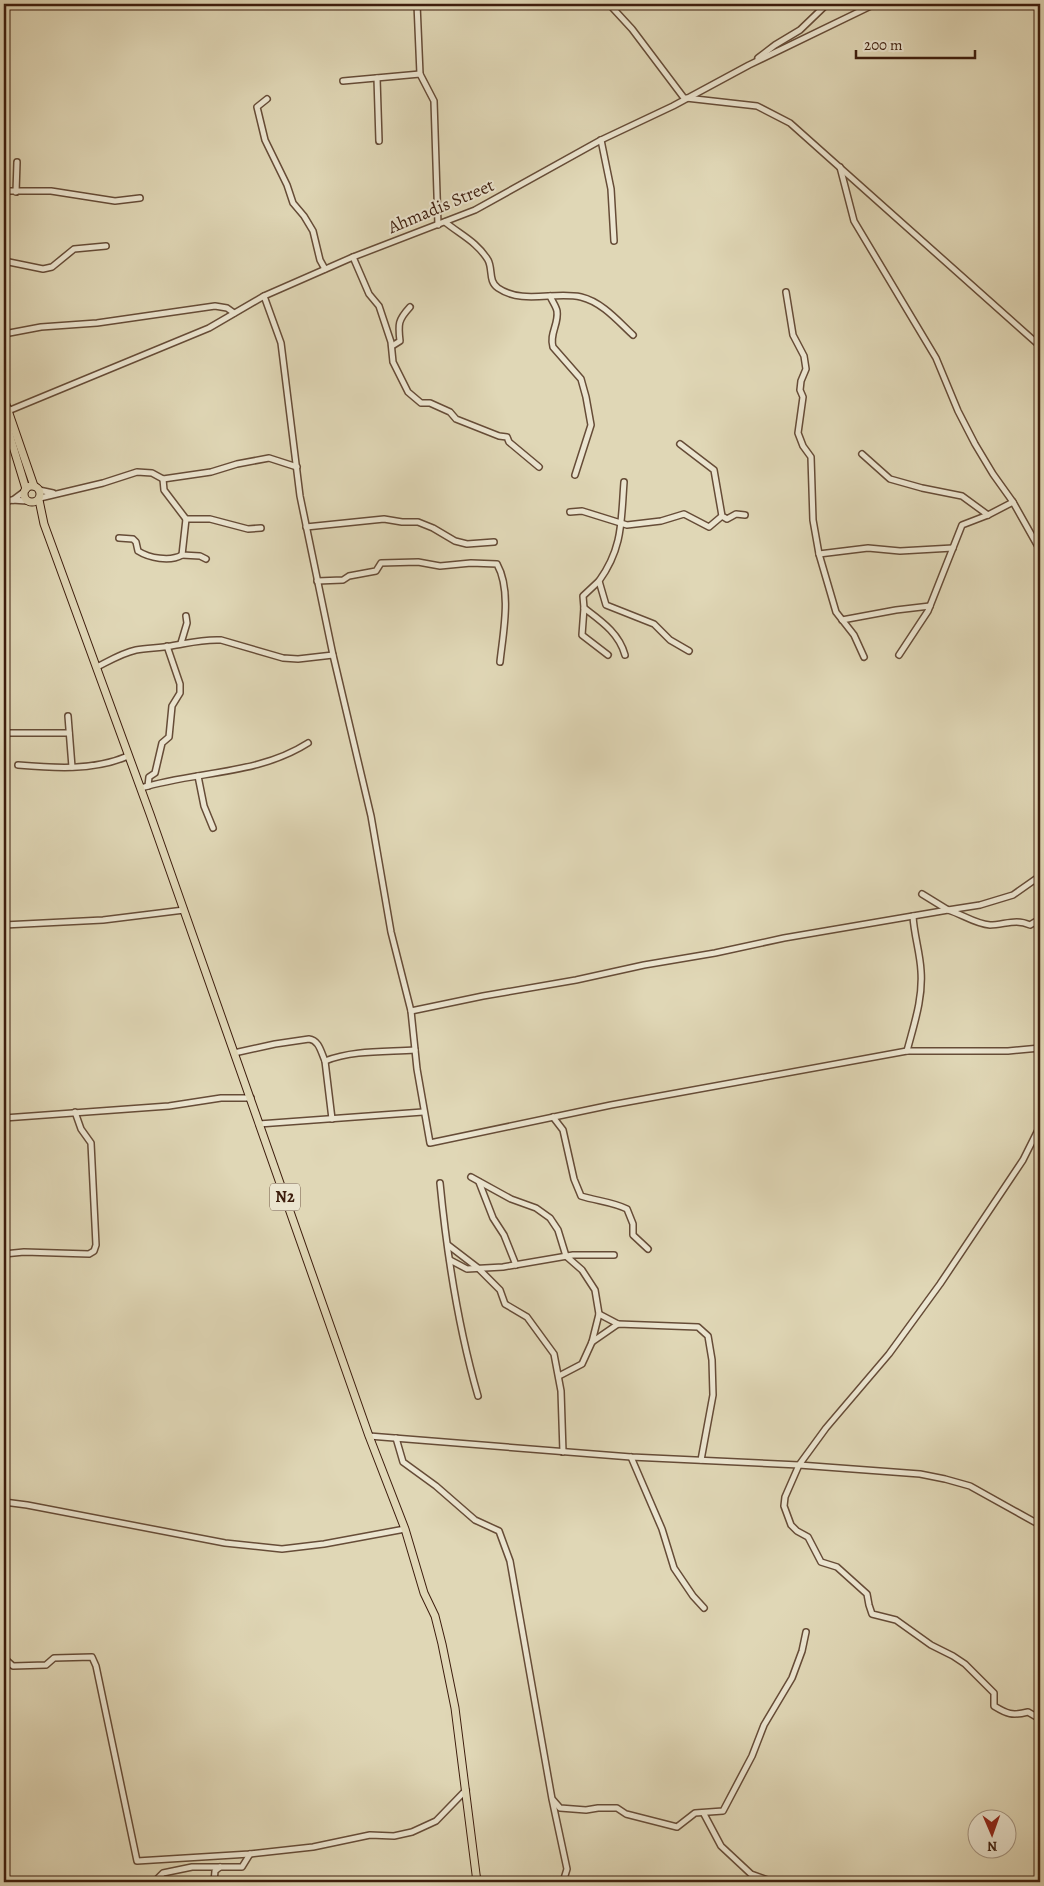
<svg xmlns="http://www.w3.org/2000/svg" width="1044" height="1886" font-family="Alegreya,serif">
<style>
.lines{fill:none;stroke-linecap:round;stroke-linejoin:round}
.minor-casing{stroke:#664c37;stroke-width:8}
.highway-casing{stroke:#3d1d0d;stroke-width:9}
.minor{stroke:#ebe5d0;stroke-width:5}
.highway{stroke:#e0d7b6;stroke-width:7}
.labels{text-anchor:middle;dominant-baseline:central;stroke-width:4;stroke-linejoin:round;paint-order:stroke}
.shield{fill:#ebe5d0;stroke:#715948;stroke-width:1}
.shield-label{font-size:16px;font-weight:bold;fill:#3d1d0d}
.street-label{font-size:18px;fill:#3d1d0d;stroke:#ebe5d0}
</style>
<rect width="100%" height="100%" fill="#e0d7b6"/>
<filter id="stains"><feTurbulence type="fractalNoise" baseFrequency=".004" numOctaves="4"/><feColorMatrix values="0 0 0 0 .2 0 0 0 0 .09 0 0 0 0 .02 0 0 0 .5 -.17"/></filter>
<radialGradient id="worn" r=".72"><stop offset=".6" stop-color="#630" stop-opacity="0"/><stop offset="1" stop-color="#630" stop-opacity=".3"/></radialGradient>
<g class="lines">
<defs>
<g id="minor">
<polyline points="417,4 420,74 434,101 438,225"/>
<polyline points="609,4 632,29 684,98"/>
<polyline points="758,58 775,45 800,30 827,4"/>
<polyline points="377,78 379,141"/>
<polyline points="343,81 420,74"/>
<polyline points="686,98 757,106 790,123 1040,346"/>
<polyline points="267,99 257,107 265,140 287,185 293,203 304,216 313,231 320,260 325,269"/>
<polyline points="601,140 611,189 614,241"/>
<polyline points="840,167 854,221 936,358 958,411 975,444 993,474 1013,502 1040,550"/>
<polyline points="4,191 51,191 115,201 140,198"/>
<polyline points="16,192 17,162"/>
<path d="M445,222C461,235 477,242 488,260C493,269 488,281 498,288C523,305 554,291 581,297C602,302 618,321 633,335"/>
<polyline points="353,257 369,294 379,306 391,342 393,362 408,392 421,403 430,403 450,412 456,419 499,436 507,437 509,442 539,467"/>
<polyline points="4,261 43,269 52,267 74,249 106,246"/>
<polyline points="786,292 793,335 804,356 806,369 801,381 800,390 803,397 798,433 803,446 811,457 813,520 819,554 836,612 854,635 864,657"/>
<polyline points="264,296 281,343 300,496 333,655 371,816 391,932 411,1011 417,1069 430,1143 611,1105 907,1051 1008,1051 1040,1048"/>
<path d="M550,296C552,301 556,306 557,311C559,324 549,334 553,347L581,379L586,397L591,425L575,475"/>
<polyline points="4,334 41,327 97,323 215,306 227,308 234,313"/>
<path d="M392,346L400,341C398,324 398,320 410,307"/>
<polyline points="8,411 209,328 264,296 353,257 475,210 601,140 673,106 749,65 875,4"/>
<polyline points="680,444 714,470 722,516 727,519 736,514 745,515"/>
<polyline points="862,454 890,479 922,488 962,496 988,515"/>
<polyline points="163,479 164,490 186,519 210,519 248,529 261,528"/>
<path d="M624,482C621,521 623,548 599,581L606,605L654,624L670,640L689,651"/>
<polyline points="39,490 53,493"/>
<polyline points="40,498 103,483 137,472 152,473 163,479 211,472 237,464 269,458 297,467"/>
<polyline points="13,500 25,491"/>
<polyline points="4,502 12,500 27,501"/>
<polyline points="570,512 582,511 627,525 661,521 684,514 709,527 722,516"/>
<polyline points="186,519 182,555 200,556 206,559"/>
<polyline points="306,527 384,519 402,522 418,522 433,528 455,541 467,544 494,542"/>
<path d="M119,538L133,539L136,542L138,551C149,558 170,562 182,555"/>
<polyline points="819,554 868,548 900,551 953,548"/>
<path d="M317,581L343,580L349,576L376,571L381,563L418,562L440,566L471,563L497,564C512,591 503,633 500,662"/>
<polyline points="599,581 583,596 584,608 582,635 608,655"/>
<path d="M584,608C601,621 619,633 625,655"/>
<polyline points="842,620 896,610 930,606"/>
<polyline points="181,643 187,623 186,616"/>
<polyline points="899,655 928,611 962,525 988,515 1013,502"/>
<path d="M97,667C109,661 122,653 136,650C147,648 159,648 171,646C189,643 202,639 221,640L283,658L298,659L333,655"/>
<polyline points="68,716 72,767"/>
<polyline points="4,733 69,733"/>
<path d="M18,765C53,768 94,771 128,756"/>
<polyline points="198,776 204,806 213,828"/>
<polyline points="148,786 149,777 155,773 162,743 169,737 172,706 180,693 180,684 167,646"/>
<path d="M141,788C196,771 258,775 308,743"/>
<polyline points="922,894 948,910 980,905 1013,895 1040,876"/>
<polyline points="4,925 103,920 184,910"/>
<path d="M411,1011L483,996L576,980L644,965L715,953L784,938L948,910C962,914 975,924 990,925C1004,925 1016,918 1030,925L1040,919"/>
<path d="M907,1051C914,1024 923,999 921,971C920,952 914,935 913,916"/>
<path d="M234,1053L275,1044L309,1039C319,1040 321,1052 325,1061C353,1050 385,1052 415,1050"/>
<polyline points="325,1061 332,1119"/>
<path d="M553,1117L563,1130L574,1179L581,1196C597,1201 613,1202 627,1209L633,1224V1235L648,1249"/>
<polyline points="4,1118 169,1106 221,1098 251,1098"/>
<polyline points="259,1124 423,1112"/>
<path d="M1040,1126L1023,1160L940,1284L889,1354L826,1428L799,1465L785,1497L784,1506L791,1525L797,1531L808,1537L821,1562L837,1567L867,1594L869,1605L872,1614L896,1620L931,1645L953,1656L965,1664L994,1693V1706C1007,1714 1012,1716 1028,1712L1040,1719"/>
<polyline points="471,1177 511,1199 536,1208 550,1218 558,1230 566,1256 582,1270 595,1290 599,1314 618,1324"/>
<polyline points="479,1182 493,1218 504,1235 516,1265"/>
<path d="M440,1183C447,1255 458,1327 478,1396"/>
<polyline points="448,1245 478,1268 500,1290 505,1304 527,1317 554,1354 561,1391 563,1452"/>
<polyline points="4,1254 24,1252 89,1254 94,1251 96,1245 91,1143 81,1129 75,1112"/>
<polyline points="450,1260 467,1269 503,1267 573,1255 614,1255"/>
<polyline points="592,1342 618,1324 698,1327 708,1336 712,1360 713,1395 701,1460"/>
<polyline points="559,1376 582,1364 592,1342 599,1314"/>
<polyline points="369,1436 631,1457 799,1465 920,1474 945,1479 970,1486 1040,1525"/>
<polyline points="396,1438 403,1462 436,1486 475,1520 499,1531 510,1561 552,1799 567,1869 563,1882"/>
<polyline points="631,1457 662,1529 674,1568 693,1596 704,1608"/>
<polyline points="4,1502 27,1505 225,1543 282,1549 324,1544 405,1529"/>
<polyline points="4,1658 13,1666 46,1665 54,1658 92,1657 96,1666 137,1861 250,1854 313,1847 370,1835 394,1836 412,1832 436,1821 466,1790"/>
<polyline points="553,1800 560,1808 586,1810 598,1808 617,1808 626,1814 677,1827 695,1813 723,1811 752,1756 764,1725 792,1678 802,1651 806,1632"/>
<polyline points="704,1814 721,1846 751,1874 773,1882"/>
<polyline points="154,1882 163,1873 192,1867 242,1867 250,1854"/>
<polyline points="214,1882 215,1871 220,1867"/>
<polyline points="470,1882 477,1877"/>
<polyline points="783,1882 793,1880 808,1882"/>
</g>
<g id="highway">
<polyline points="4,399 34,486"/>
<polyline points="4,417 26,489"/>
<circle cx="32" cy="494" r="8"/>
<polyline points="39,500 44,524 150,814 369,1436 405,1529 424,1593 435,1616 442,1644 455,1708 477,1882"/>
</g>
</defs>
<!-- minor casing -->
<use href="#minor" class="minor-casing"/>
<!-- highway casing -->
<use href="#highway" class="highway-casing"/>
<!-- minor -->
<use href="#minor" class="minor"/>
<!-- highway -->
<use href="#highway" class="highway"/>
</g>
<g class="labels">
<!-- shield labels -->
<rect class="shield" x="270" y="1183.5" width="30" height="27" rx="4"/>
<g class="shield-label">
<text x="285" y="1197">N2</text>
</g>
<!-- street labels -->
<g class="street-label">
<text transform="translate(441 206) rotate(-23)">Ahmadis Street</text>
</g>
</g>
<!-- margin -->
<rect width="1044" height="1886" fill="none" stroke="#e0d7b6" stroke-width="20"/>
<rect x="5" y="5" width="1034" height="1876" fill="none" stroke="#3d1d0d" stroke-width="2.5"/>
<rect x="10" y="10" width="1024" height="1866" fill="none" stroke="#3d1d0d"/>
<!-- north arrow -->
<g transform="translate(992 1834) rotate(178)"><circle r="24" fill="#ebe5d0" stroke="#a59582"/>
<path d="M0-4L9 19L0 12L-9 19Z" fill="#8f2418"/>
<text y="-8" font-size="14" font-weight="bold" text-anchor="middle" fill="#3d1d0d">N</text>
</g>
<!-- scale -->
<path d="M856 50v8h119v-8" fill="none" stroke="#3d1d0d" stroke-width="2.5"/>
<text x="864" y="50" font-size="15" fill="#3d1d0d" stroke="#ebe5d0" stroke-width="4" paint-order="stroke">200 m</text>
<rect width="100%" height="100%" filter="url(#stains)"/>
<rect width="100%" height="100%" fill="url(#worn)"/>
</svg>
